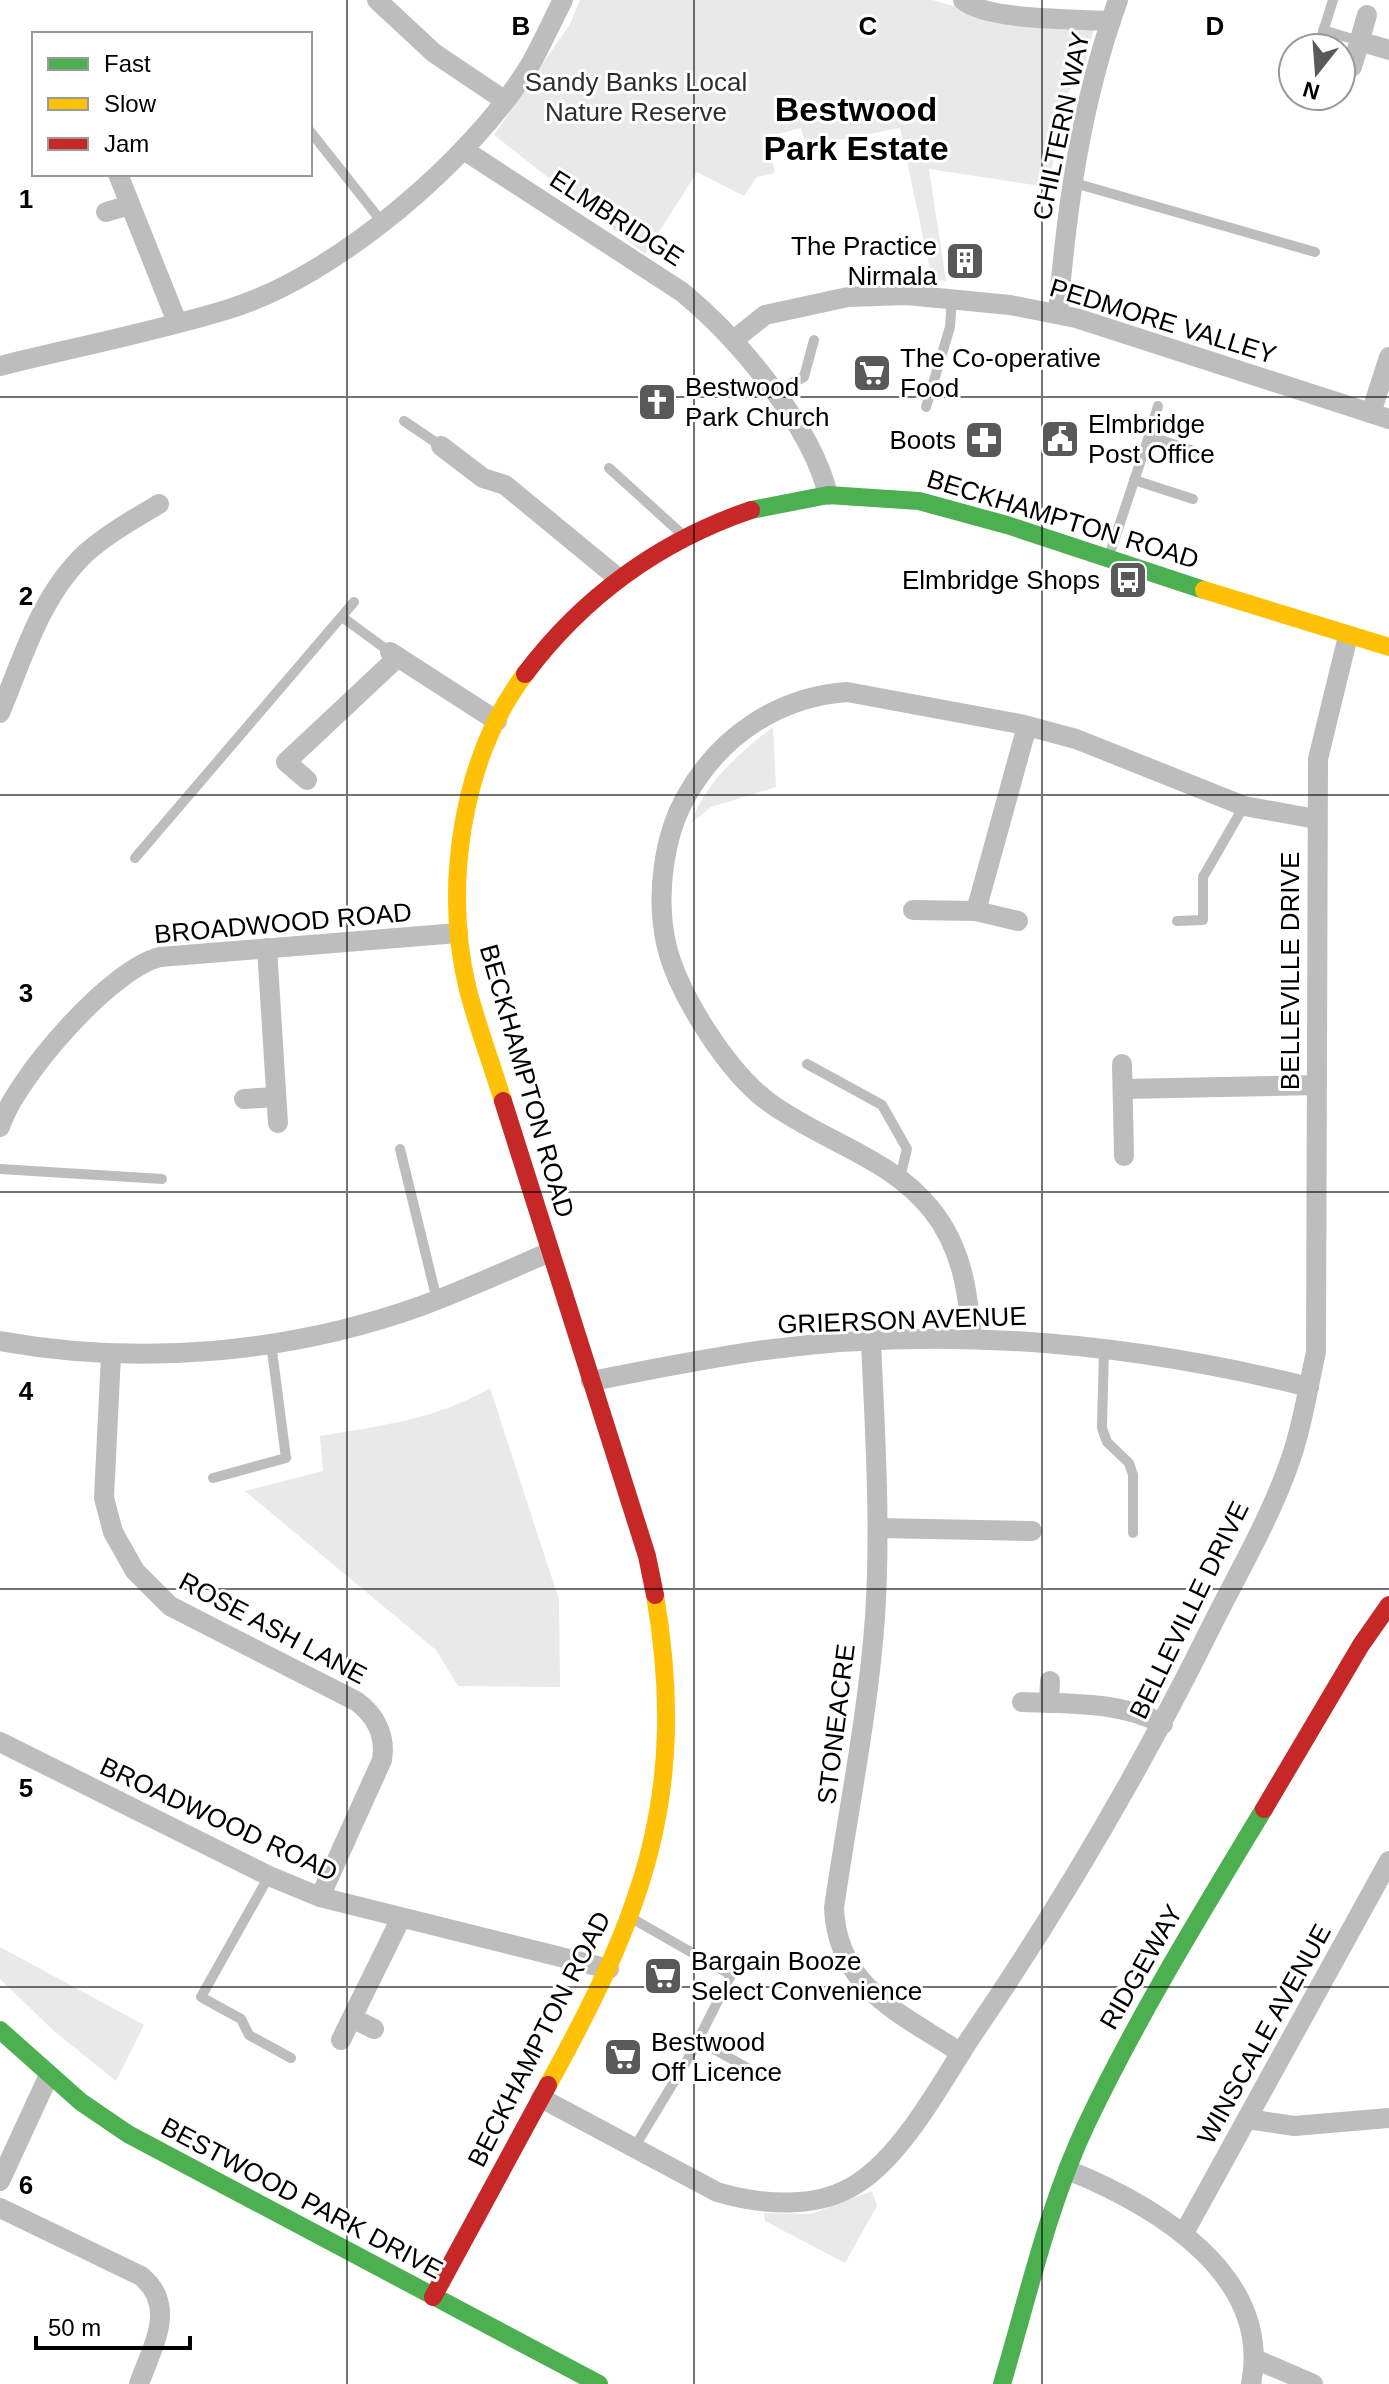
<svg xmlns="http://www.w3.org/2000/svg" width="1389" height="2384" font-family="Arial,sans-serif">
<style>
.green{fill:#e9e9e9}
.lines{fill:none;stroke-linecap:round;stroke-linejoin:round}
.lane{stroke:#bdbdbd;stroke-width:10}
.street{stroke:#bdbdbd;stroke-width:20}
.fast{stroke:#4caf50;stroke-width:18}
.slow{stroke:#ffc107;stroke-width:18}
.jam{stroke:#c62828;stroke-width:18}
.grid{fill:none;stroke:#000;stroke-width:2;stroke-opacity:0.55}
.labels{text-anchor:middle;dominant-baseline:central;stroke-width:6;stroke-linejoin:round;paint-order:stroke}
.park-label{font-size:26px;fill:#2e2e2e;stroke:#fff}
.street-label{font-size:26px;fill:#000;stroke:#fff}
.poi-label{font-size:26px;fill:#000;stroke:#fff;text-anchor:start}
.district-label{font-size:34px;font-weight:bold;fill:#000;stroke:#fff}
.grid-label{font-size:26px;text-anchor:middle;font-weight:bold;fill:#000;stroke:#fff;stroke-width:6;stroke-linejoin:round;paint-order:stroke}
</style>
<rect width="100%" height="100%" fill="#fff"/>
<!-- green -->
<g class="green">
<polygon points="580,0 932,0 1008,21 1095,24 1083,73 1068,93 1048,187 929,169 946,281 932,279 900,128 806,146 801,128 767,137 775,173 757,177 744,196 697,172 645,254 494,135 570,24"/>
<path d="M773,727L776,787L711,807L691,823C707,780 738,754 773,727Z"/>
<path d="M490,1388L559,1600L560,1687L458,1686L436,1650L245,1491L323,1471L320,1436C379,1426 438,1419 490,1388Z"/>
<polygon points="0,1947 144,2025 116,2081 54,2031 0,1979"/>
<polygon points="872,2191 877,2206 845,2263 765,2221 764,2213 811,2214"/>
</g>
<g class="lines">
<!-- lane -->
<g class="lane">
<polyline points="1323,30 1359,41"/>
<polyline points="1318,48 1333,0"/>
<polyline points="310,131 382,222"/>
<polyline points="1071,182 1315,252"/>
<polyline points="773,393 804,377 814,340"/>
<polyline points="926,407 950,327 952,298"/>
<polyline points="404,421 441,446"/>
<polyline points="1149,436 1158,406"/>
<polyline points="609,468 684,536"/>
<polyline points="1134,480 1193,499"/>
<polyline points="1109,556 1149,436 1205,455"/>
<polyline points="342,617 390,652"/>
<polyline points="135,858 354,602"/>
<polyline points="1177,921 1203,920 1203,877 1244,806"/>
<polyline points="807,1064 882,1105 907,1149 900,1177"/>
<polyline points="400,1149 437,1300"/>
<polyline points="0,1169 162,1179"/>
<polyline points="1104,1348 1102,1428 1107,1442 1129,1463 1133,1475 1133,1533"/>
<polyline points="213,1478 286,1458 271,1343"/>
<polyline points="269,1876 201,1997 241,2019 249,2035 291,2058"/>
<polyline points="633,1919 731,1975 692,2052 634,2148"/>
<polyline points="698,2040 763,2077"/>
</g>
<!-- street -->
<g class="street">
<polyline points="377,0 434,53 504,100"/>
<path d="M963,0C987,21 1077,19 1111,21"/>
<polyline points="1359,41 1389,50"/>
<polyline points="1352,67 1367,15"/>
<path d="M464,150L682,292C737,337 812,426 828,495"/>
<polyline points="118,174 177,322"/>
<polyline points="106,212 130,205"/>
<path d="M1058,313C1067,204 1081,103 1118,0"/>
<polyline points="735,339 765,315 848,297 907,295 1010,305 1076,318 1389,419"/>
<path d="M0,366C76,347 154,332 229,309C336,276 472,160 530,65C542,44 552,21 563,0"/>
<polyline points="1371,413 1389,357"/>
<polyline points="441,446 483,478 505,485 618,578"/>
<polyline points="390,652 497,721"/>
<path d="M0,713C23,658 41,594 87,552C109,533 134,519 159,504"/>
<polyline points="307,780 286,762 398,657"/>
<polyline points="913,910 976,911 1018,921"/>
<polyline points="976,911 1027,726"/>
<polyline points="267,948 278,1123"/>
<polyline points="1122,1064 1124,1156"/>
<polyline points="1123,1089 1317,1085"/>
<polyline points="244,1099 276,1097"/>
<path d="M0,1127C15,1079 110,969 160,957L458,933"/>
<path d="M972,1339C968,1292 962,1247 931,1209C889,1157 822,1141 770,1103C728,1073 677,993 666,943C656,897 663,836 687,795C721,735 779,697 847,692L1020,724L1076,739L1244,806L1316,819"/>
<path d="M0,1341C139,1366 287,1354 421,1306C465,1290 508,1270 550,1252"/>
<path d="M871,1342C875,1433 881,1525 875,1617C868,1715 848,1811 834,1908C837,1988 902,2014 961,2053"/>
<path d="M111,1355L104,1498L113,1532L135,1571L170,1606L356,1701C376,1715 386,1736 382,1760L320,1897"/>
<path d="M591,1381C649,1370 707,1358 765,1350C947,1325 1131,1343 1309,1387"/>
<polyline points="878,1528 1032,1531"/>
<path d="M1022,1702C1070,1704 1119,1701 1163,1724"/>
<polyline points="1049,1703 1050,1681"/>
<polyline points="0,1742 269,1876 320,1897 609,1969"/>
<polyline points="352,2018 374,2029"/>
<polyline points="341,2040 400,1920"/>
<path d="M541,2098L717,2192C761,2205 818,2210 858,2183C903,2154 940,2085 969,2040C1058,1910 1138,1774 1208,1633C1236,1576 1271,1518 1291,1458C1303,1424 1308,1387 1316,1352L1318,759L1348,636"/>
<polyline points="1247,2119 1294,2126 1389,2118"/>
<path d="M1068,2170C1154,2205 1273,2274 1251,2384"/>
<polyline points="0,2181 49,2075"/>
<path d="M0,2208L141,2276C178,2306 152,2347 139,2384"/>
<polyline points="1184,2233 1389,1861"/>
<polyline points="1255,2359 1313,2384"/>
</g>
<!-- fast -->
<g class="fast">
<polyline points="751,510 828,495 919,501 1007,525 1204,590"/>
<polyline points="0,2030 81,2102 128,2134 599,2384"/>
<path d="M1002,2384C1028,2297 1048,2205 1087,2123C1139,2014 1202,1912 1264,1809"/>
</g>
<!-- slow -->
<g class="slow">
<polyline points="1204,590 1389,647"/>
<path d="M503,1101C492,1065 478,1028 468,990C443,888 461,759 525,674"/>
<path d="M548,2085C643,1913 689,1794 655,1595"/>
</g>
<!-- jam -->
<g class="jam">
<path d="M525,674C583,597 660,541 751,510"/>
<polyline points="503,1101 647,1556 655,1595"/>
<polyline points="1264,1809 1361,1645 1389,1605"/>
<polyline points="433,2297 548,2085"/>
</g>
</g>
<!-- grid -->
<path class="grid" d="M347,0V2384M694,0V2384M1042,0V2384M0,397H1389M0,795H1389M0,1192H1389M0,1589H1389M0,1987H1389"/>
<!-- icons -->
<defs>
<symbol id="building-square" viewBox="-11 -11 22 22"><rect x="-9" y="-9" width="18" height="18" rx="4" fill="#595959" stroke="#fff"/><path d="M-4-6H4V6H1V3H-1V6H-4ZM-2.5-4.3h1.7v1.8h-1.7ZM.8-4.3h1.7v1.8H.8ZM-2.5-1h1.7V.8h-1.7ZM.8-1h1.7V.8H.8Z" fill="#fff"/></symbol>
<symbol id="supermarket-square" viewBox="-11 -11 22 22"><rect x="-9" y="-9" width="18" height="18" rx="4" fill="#595959" stroke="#fff"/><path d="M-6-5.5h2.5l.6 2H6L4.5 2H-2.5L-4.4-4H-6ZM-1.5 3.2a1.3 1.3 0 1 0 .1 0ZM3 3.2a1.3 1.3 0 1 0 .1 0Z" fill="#fff"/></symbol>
<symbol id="church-square" viewBox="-11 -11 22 22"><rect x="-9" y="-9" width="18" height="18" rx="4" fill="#595959" stroke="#fff"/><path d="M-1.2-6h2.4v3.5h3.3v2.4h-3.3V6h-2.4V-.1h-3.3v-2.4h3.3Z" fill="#fff"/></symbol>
<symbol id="civic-square" viewBox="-11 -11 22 22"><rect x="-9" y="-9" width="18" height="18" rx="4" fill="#595959" stroke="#fff"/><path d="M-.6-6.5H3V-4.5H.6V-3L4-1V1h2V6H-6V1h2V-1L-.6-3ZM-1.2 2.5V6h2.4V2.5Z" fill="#fff"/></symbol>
<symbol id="pharmacy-square" viewBox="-11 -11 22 22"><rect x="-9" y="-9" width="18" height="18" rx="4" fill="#595959" stroke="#fff"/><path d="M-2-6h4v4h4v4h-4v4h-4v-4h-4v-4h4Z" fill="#fff"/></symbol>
<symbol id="bus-square" viewBox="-11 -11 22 22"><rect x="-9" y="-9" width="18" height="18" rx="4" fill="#595959" stroke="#fff"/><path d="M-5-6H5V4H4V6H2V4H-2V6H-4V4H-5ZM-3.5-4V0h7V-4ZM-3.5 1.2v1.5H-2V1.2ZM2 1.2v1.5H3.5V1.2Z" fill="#fff"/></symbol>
</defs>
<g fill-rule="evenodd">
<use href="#building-square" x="943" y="239" width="44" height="44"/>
<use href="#supermarket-square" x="850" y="351" width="44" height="44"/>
<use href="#church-square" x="635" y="380" width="44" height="44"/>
<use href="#civic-square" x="1038" y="417" width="44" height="44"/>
<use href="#pharmacy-square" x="962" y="418" width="44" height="44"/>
<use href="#bus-square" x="1106" y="558" width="44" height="44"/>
<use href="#supermarket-square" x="641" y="1954" width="44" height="44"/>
<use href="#supermarket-square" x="601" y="2035" width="44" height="44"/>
</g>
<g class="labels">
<!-- park labels -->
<g class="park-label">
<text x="636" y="82">Sandy Banks Local<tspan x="636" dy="30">Nature Reserve</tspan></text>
</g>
<!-- street labels -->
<g class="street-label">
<text transform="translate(1061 126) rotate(-78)">CHILTERN WAY</text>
<text transform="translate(617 218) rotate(33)">ELMBRIDGE</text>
<text transform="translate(1163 321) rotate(17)">PEDMORE VALLEY</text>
<text transform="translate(1063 519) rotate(17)">BECKHAMPTON ROAD</text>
<text transform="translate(283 923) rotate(-5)">BROADWOOD ROAD</text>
<text transform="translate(1290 971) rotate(-90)">BELLEVILLE DRIVE</text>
<text transform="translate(527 1081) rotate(74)">BECKHAMPTON ROAD</text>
<text transform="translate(902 1320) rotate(-2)">GRIERSON AVENUE</text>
<text transform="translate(1189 1610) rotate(-64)">BELLEVILLE DRIVE</text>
<text transform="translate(273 1628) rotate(28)">ROSE ASH LANE</text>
<text transform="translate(836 1724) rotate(-83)">STONEACRE</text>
<text transform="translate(219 1819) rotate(25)">BROADWOOD ROAD</text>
<text transform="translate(1141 1967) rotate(-60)">RIDGEWAY</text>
<text transform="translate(1264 2034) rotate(-61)">WINSCALE AVENUE</text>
<text transform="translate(539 2039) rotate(-63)">BECKHAMPTON ROAD</text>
<text transform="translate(302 2198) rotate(28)">BESTWOOD PARK DRIVE</text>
</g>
<!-- poi labels -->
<g class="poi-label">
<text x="937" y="246" text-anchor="end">The Practice<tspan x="937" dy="30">Nirmala</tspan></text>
<text x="900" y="358">The Co-operative<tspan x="900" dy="30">Food</tspan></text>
<text x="685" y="387">Bestwood<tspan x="685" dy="30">Park Church</tspan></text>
<text x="1088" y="424">Elmbridge<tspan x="1088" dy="30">Post Office</tspan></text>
<text x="956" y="440" text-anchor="end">Boots</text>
<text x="1100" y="580" text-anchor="end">Elmbridge Shops</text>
<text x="691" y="1961">Bargain Booze<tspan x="691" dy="30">Select Convenience</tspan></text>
<text x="651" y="2042">Bestwood<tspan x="651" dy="30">Off Licence</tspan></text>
</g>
<!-- district labels -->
<g class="district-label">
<text x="856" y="109">Bestwood<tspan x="856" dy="39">Park Estate</tspan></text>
</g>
</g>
<g class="grid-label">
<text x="521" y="35">B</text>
<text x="868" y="35">C</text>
<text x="1215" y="35">D</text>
<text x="26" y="208">1</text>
<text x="26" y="605">2</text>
<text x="26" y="1002">3</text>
<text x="26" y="1400">4</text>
<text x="26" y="1797">5</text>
<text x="26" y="2194">6</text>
</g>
<!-- legend -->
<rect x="32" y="32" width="280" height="144" fill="#ffffff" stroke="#999999" stroke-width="2"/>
<rect x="48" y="58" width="40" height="12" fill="#4caf50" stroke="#999999" stroke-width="2"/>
<text x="104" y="72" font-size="24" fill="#000000">Fast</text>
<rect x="48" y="98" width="40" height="12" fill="#ffc107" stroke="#999999" stroke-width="2"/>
<text x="104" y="112" font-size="24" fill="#000000">Slow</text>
<rect x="48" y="138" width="40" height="12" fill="#c62828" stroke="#999999" stroke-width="2"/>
<text x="104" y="152" font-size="24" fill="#000000">Jam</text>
<!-- north arrow -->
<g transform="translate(1317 72) rotate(197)"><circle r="38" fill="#ffffff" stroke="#999999" stroke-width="2"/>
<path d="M0-6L14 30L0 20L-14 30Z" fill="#595959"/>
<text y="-12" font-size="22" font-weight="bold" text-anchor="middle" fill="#000000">N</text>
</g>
<!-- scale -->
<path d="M36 2336v12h154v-12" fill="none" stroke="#000000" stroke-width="4"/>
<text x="48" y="2336" font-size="24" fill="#000000" stroke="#ffffff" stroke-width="6" paint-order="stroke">50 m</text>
</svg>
